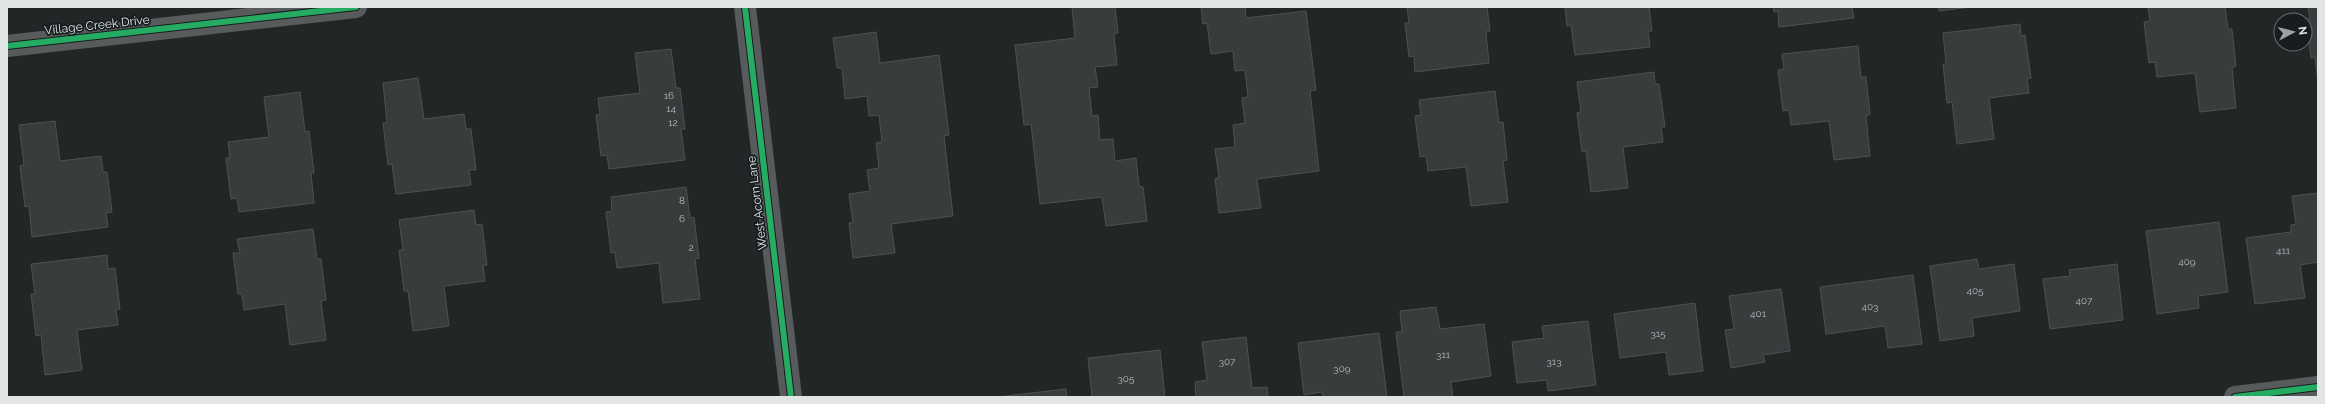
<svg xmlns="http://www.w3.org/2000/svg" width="2325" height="404" font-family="Raleway,sans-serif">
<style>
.building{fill:#393c3d;stroke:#4e5152}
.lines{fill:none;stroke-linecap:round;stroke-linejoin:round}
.minor{stroke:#585b5c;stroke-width:22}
.cycleway-casing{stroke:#171d1e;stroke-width:8}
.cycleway{stroke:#26ab63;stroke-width:6}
.labels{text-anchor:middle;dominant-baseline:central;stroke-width:3.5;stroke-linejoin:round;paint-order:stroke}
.number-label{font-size:10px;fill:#b7bbbc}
.street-label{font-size:12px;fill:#e1e5e6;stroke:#171d1e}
</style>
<rect width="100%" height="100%" fill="#222627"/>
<!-- building -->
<g class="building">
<polygon points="1072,7 1115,7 1118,33 1114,34 1117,65 1095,67 1098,87 1089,88 1092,116 1098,115 1100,140 1113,139 1115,161 1136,158 1139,186 1143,187 1147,221 1106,226 1102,197 1040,204 1031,124 1024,125 1015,45 1075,38"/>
<polygon points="1201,7 1245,7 1246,18 1306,11 1316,90 1310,91 1319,171 1257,179 1261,208 1219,213 1215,179 1219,177 1215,149 1235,147 1233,125 1245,123 1242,98 1248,97 1245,70 1235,71 1233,51 1211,54 1207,23 1203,24"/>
<polygon points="1407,7 1487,7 1490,31 1486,32 1489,63 1415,72 1414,56 1409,57 1405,23 1409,23"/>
<polygon points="1565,7 1649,7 1652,31 1648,31 1650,47 1575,55 1571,25 1567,26"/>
<polygon points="1773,7 1852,7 1854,18 1779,27 1778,11 1774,12"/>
<polygon points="1939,7 1971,7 1939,11"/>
<polygon points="2148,7 2225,7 2228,29 2232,29 2236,66 2232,68 2236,108 2200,112 2195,73 2157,77 2155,62 2149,63 2144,22 2150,21"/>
<polygon points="2308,7 2318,7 2318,83 2315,57 2311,58 2306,19 2310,19"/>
<polygon points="2020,24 2021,36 2025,35 2031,78 2027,79 2029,93 1989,98 1994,139 1957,144 1952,102 1947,103 1943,64 1946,64 1943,33"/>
<polygon points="876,32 880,63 939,55 949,135 944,136 953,216 891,224 895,253 853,258 849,223 853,222 849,194 870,191 867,170 879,168 876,143 882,142 879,115 869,116 867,96 845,99 842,68 837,68 833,38"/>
<polygon points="1858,46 1861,77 1866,77 1870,114 1866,116 1870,156 1834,160 1829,121 1791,125 1789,110 1783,111 1778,70 1784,69 1782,54"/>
<polygon points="671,49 676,88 680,88 685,129 681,129 685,160 609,169 607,155 601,156 596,115 600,114 598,98 640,93 635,53"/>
<polygon points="1654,72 1655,84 1659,84 1665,127 1661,127 1663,142 1623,147 1628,188 1591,192 1586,151 1582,152 1577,113 1581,112 1577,82"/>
<polygon points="418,78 424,119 464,114 466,129 471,129 476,170 469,170 471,185 396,194 392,164 388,165 383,123 387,123 383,83"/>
<polygon points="1495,91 1499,123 1503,122 1507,160 1503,161 1508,202 1471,206 1466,167 1428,171 1426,156 1420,157 1415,116 1421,115 1419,100"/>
<polygon points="300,92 305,132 309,131 314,173 311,173 314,203 239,212 237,198 231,199 226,158 230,158 228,142 269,137 264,97"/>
<polygon points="55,121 60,161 101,156 103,172 107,172 112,212 106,213 108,227 32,237 29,206 25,207 20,166 24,165 19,125"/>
<polygon points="686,187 690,218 694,217 699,258 695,259 700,299 663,303 659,263 617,268 615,252 611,253 606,212 612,211 611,197"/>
<polygon points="2318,193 2318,262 2300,265 2305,298 2255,304 2246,238 2291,232 2291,225 2296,224 2292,196"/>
<polygon points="474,210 476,225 482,224 487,265 483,265 485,281 444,286 449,326 413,331 408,291 404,291 399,250 403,250 399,220"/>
<polygon points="2219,222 2228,292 2198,296 2199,308 2157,314 2146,231"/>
<polygon points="313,229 317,259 321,259 326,300 321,301 326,340 290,345 285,304 244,310 242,294 238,294 233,253 240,253 237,239"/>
<polygon points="107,255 108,269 115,268 120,309 116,309 118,325 77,330 82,370 45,375 41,335 36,336 31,294 35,294 31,264"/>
<polygon points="1977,259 1979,269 2014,264 2020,311 1972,318 1974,336 1940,341 1930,266"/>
<polygon points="2117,264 2123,320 2050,329 2043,279 2070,276 2069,270"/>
<polygon points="1913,275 1922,344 1888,348 1885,326 1826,334 1820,287"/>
<polygon points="1781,289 1790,351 1763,355 1765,362 1731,368 1725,330 1734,329 1729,296"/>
<polygon points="1695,303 1703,371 1669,375 1666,352 1620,358 1614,314"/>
<polygon points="1436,307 1440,329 1484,324 1491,376 1451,382 1453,397 1404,397 1396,332 1402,332 1400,311"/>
<polygon points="1588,321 1596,385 1548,391 1547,380 1517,383 1512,342 1544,338 1542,326"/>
<polygon points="1379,333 1387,397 1323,397 1322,392 1304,395 1298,343"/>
<polygon points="1246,337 1252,388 1267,387 1268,397 1196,397 1195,382 1207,380 1202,342"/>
<polygon points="1160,350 1165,397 1092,397 1088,358"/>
<polygon points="1066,389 1067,397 997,397"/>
</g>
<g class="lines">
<!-- minor -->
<g class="minor">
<polyline points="745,7 791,397"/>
<polyline points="7,46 356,7"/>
<polyline points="2235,397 2318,387"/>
</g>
<defs>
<g id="cycleway">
<polyline points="745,7 791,397"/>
<polyline points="7,46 356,7"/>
<polyline points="2235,397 2318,387"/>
</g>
</defs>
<!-- cycleway casing -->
<use href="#cycleway" class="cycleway-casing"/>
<!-- cycleway -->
<use href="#cycleway" class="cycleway"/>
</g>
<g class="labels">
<!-- number labels -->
<g class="number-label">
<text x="669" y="95">16</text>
<text x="671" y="108">14</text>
<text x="673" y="122">12</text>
<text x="682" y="200">8</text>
<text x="682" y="218">6</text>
<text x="691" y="247">2</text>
<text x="2283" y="250">411</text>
<text x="2187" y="261">409</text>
<text x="1975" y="290">405</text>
<text x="2084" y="300">407</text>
<text x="1870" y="306">403</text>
<text x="1758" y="313">401</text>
<text x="1658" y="333">315</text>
<text x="1443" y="354">311</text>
<text x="1227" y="361">307</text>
<text x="1554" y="361">313</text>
<text x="1342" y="368">309</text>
<text x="1126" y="378">305</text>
</g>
<!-- street labels -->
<g class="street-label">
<text transform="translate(97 25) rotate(-6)">Village Creek Drive</text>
<text transform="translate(757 203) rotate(-97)">West Acorn Lane</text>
</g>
</g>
<!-- border -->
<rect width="2325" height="404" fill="none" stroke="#e1e5e6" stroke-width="16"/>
<!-- north arrow -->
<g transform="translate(2293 32) rotate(83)"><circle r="19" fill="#171d1e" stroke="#686d6e"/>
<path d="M0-3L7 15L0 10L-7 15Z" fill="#9ea2a3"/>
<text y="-6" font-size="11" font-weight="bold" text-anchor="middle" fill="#e1e5e6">N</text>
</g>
</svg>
